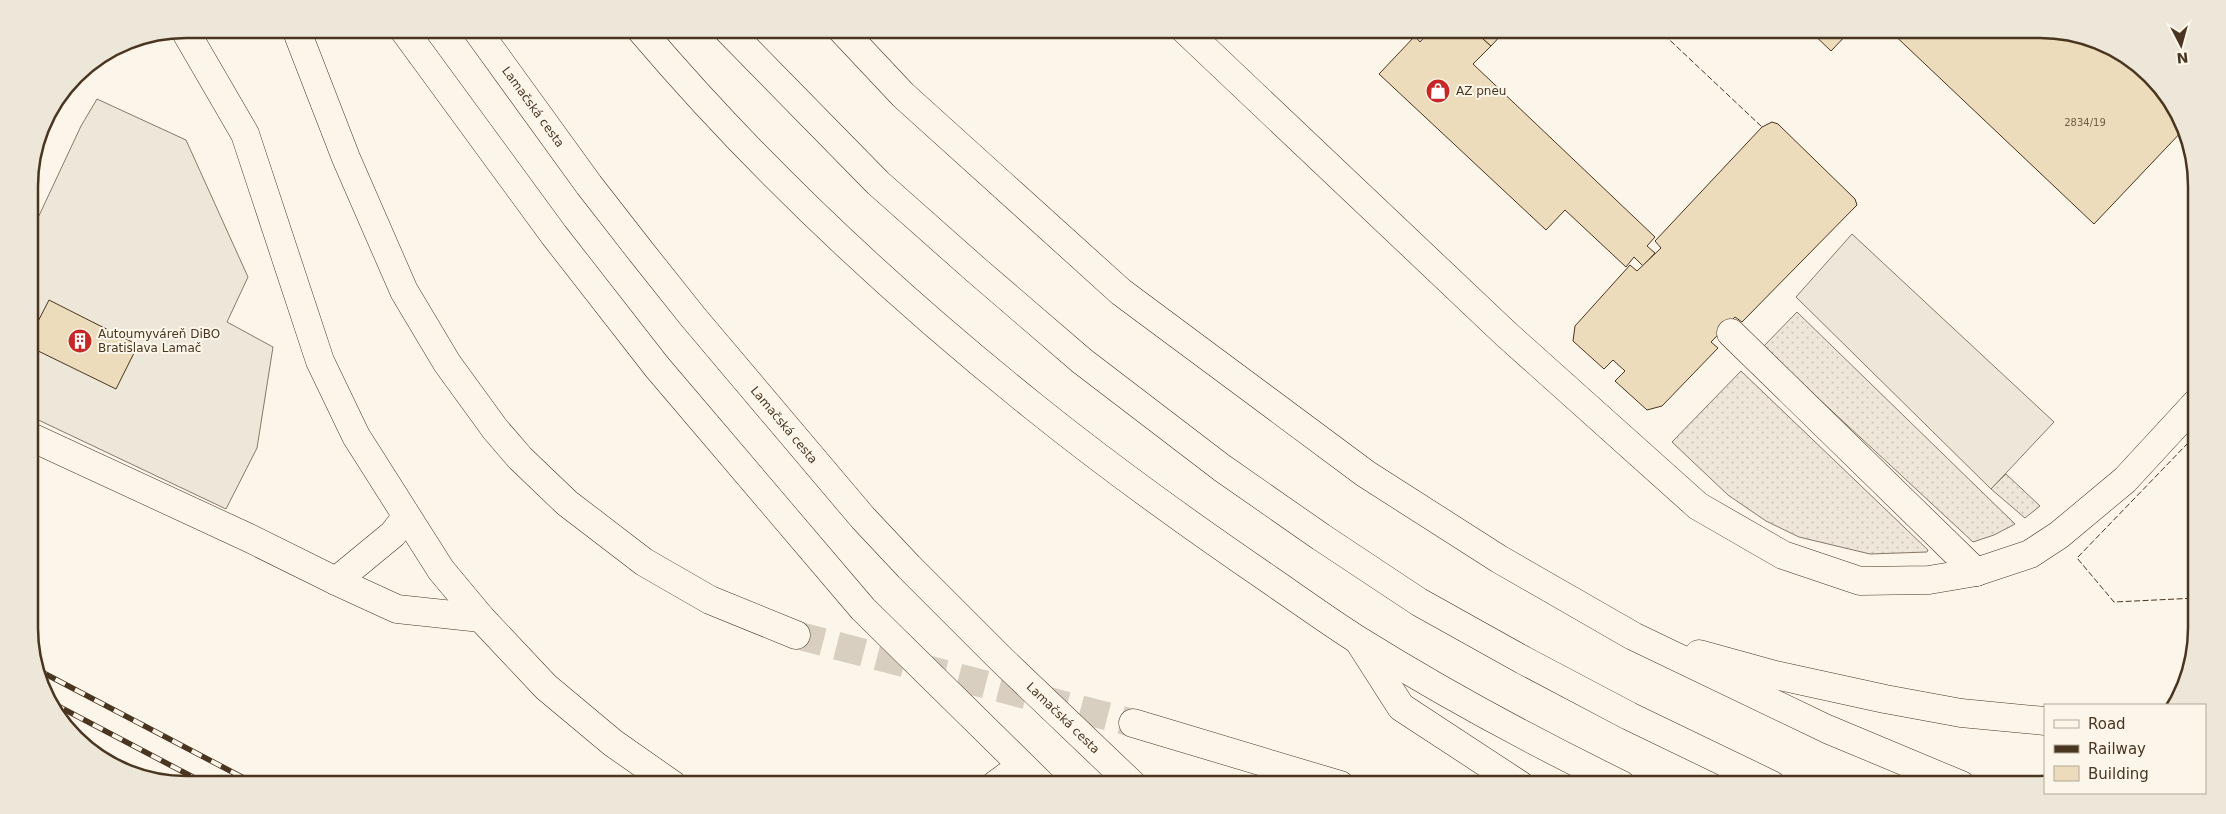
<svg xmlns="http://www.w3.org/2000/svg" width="2226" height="814" font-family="'DejaVu Sans',sans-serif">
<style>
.grass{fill:url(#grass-dots);stroke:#887966}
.parking{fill:#ede7d9;stroke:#887966}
.building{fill:#ecdcbc;stroke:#4a3520}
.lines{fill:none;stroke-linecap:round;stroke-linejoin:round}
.highway-tunnel{stroke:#d8cfc1;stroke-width:28;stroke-dasharray:28 14;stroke-linecap:butt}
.minor-casing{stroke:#4a3520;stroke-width:29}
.major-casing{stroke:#4a3520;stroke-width:29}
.highway-casing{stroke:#4a3520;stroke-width:29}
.minor{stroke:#fbf6e9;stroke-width:28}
.major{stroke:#fbf6e9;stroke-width:28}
.highway{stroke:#fbf6e9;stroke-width:28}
.rail-casing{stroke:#4a3520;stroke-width:5.5}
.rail{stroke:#fbf6e9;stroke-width:4;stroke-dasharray:11;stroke-linecap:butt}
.fence{stroke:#4a3520;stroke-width:1;stroke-dasharray:6 2.5;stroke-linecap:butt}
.labels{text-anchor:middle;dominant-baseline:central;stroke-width:4;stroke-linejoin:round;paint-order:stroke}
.number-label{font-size:10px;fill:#725f47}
.poi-label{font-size:12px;fill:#4a3520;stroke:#fbf6e9;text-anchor:start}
.street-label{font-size:12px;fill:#4a3520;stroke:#fbf6e9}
.rim{fill:none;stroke:#4a3520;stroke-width:2.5}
</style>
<defs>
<pattern id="grass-dots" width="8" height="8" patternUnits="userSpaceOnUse" patternTransform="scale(1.25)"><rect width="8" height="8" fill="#ede6d9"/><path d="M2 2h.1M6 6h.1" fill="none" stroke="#cdc6ba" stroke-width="1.8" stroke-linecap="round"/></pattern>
</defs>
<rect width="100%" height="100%" fill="#fbf6e9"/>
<!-- grass -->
<g class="grass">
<polygon points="1797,312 2015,524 1994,535 1973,542 1763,347"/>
<polygon points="1741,371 1928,550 1927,552 1870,554 1799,537 1766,521 1728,495 1672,442"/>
<polygon points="2006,474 2040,506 2025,518 1991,489"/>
</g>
<!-- parking -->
<g class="parking">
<polygon points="97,99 186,140 248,277 227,322 273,347 257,448 226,509 30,416 29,237 81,126"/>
<polygon points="1852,234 2054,422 1991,489 1796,297"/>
</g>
<!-- building -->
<g class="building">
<polygon points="1432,29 1472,29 1491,46 1473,64 1655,237 1647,246 1655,253 1643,266 1634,257 1626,267 1565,210 1546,230 1379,74 1415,36 1420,42"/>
<polygon points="1472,29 1507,29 1491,46"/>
<polygon points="1808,29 1852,29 1831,51"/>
<polygon points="1888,29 2041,29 2091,37 2159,82 2181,116 2185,128 2094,224"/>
<polygon points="1772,122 1778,124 1855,199 1857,205 1742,322 1735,317 1711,342 1718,348 1662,406 1647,410 1615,381 1625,371 1613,360 1604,369 1573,341 1575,326 1630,265 1637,271 1661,248 1655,241 1762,127"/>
<polygon points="49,300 138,345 116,389 30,347 30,337"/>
</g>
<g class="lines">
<!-- highway-tunnel -->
<polyline class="highway-tunnel" points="796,635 1133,723"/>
<defs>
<g id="minor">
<polyline points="184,29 245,134 320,361 356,436 441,570 481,618 546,687 613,743 673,785"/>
<polyline points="1184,29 1506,334 1698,506 1783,555 1860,581 1929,580 1976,572 2030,554 2059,535 2125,480 2197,402"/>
<polyline points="1731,333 1976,572"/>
<polyline points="31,437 247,537 336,581 393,534 406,517"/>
<polyline points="336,581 397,609 481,618"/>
<polyline points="995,785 1021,766"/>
</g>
<g id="major">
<polyline points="403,29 554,235 657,367 863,609 1042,785"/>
<polyline points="476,29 589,185 642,253 693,317 863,518 909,567 1000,658 1133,785"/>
</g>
<g id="highway">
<polyline points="296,29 346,158 404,291 447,363 495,429 520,458 567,503 644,562 710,600 796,635"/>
<path d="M640,29C757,167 891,292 1033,406C1110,468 1188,524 1270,580C1299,600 1328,621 1358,640C1443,693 1532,741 1622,785"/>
<polyline points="727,29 878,183 975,269 1082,361 1222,468 1321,537 1419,602 1523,660 1629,716 1772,785"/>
<polyline points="841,29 903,95 1121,292 1366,474 1499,559 1633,636 1827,729 1961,785"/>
<polyline points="1360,643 1401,707 1520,785"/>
<polyline points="1699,654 1775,675 1885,699 1961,713 2045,721"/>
<polyline points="1133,723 1340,785"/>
</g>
</defs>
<!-- minor casing -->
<use href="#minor" class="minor-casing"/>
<!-- major casing -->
<use href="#major" class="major-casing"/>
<!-- highway casing -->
<use href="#highway" class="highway-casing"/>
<!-- minor -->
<use href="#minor" class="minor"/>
<!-- major -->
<use href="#major" class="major"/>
<!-- highway -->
<use href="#highway" class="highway"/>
<defs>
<g id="rail">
<polyline points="36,669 257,785"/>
<polyline points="54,704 208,785"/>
</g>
</defs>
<!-- rail casing -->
<use href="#rail" class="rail-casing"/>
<!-- rail -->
<use href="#rail" class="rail"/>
<!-- fence -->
<g class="fence">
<polyline points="1658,29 1762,127"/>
<polyline points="2197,442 2188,443 2077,558 2114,602 2197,598"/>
</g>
</g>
<!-- icons -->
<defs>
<symbol id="shop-disc" viewBox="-11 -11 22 22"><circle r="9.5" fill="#c62828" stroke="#fbf6e9"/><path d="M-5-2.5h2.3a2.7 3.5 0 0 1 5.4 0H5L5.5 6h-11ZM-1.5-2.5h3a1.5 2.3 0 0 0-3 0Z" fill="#fff"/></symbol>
<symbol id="building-disc" viewBox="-11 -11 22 22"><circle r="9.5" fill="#c62828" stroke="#fbf6e9"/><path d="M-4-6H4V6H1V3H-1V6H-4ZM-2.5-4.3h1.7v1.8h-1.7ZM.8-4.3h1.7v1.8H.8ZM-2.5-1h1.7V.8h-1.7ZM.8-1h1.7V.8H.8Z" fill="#fff"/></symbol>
</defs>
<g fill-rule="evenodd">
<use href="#shop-disc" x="1424" y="77" width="28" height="28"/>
<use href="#building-disc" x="66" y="327" width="28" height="28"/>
</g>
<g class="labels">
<!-- number labels -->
<g class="number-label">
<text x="2085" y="122">2834/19</text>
</g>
<!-- poi labels -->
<g class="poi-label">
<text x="1456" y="91">AZ pneu</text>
<text x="98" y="334">Autoumyváreň DiBO<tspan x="98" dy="14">Bratislava Lamač</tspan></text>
</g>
<!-- street labels -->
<g class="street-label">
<text transform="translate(533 107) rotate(54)">Lamačská cesta</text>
<text transform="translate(784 425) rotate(50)">Lamačská cesta</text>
<text transform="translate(1063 718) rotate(44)">Lamačská cesta</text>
</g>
</g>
<!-- crop -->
<path d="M0 0H2226V814H0ZM186 38H2040A148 148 0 0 1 2188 186V628A148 148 0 0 1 2040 776H186A148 148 0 0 1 38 628V186A148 148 0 0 1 186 38Z" fill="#ede7d9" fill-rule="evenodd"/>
<path class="rim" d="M186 38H2040A148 148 0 0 1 2188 186V628A148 148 0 0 1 2040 776H186A148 148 0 0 1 38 628V186A148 148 0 0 1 186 38Z"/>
<!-- legend -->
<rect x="2044" y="704" width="162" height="90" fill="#fbf6e9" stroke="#b4a999"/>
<rect x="2054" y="720" width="25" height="8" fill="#fbf6e9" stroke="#b4a999"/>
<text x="2088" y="729" font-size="15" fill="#4a3520">Road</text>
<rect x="2054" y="745" width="25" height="8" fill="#4a3520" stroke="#b4a999"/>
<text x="2088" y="754" font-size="15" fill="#4a3520">Railway</text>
<rect x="2054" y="766" width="25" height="15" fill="#ecdcbc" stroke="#b4a999"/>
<text x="2088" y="779" font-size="15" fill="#4a3520">Building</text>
<!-- north arrow -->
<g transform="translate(2181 45) rotate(174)" stroke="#fbf6e9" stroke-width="4" paint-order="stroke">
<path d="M0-4L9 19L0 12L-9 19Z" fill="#4a3520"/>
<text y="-8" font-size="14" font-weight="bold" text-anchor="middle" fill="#4a3520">N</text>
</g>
</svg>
